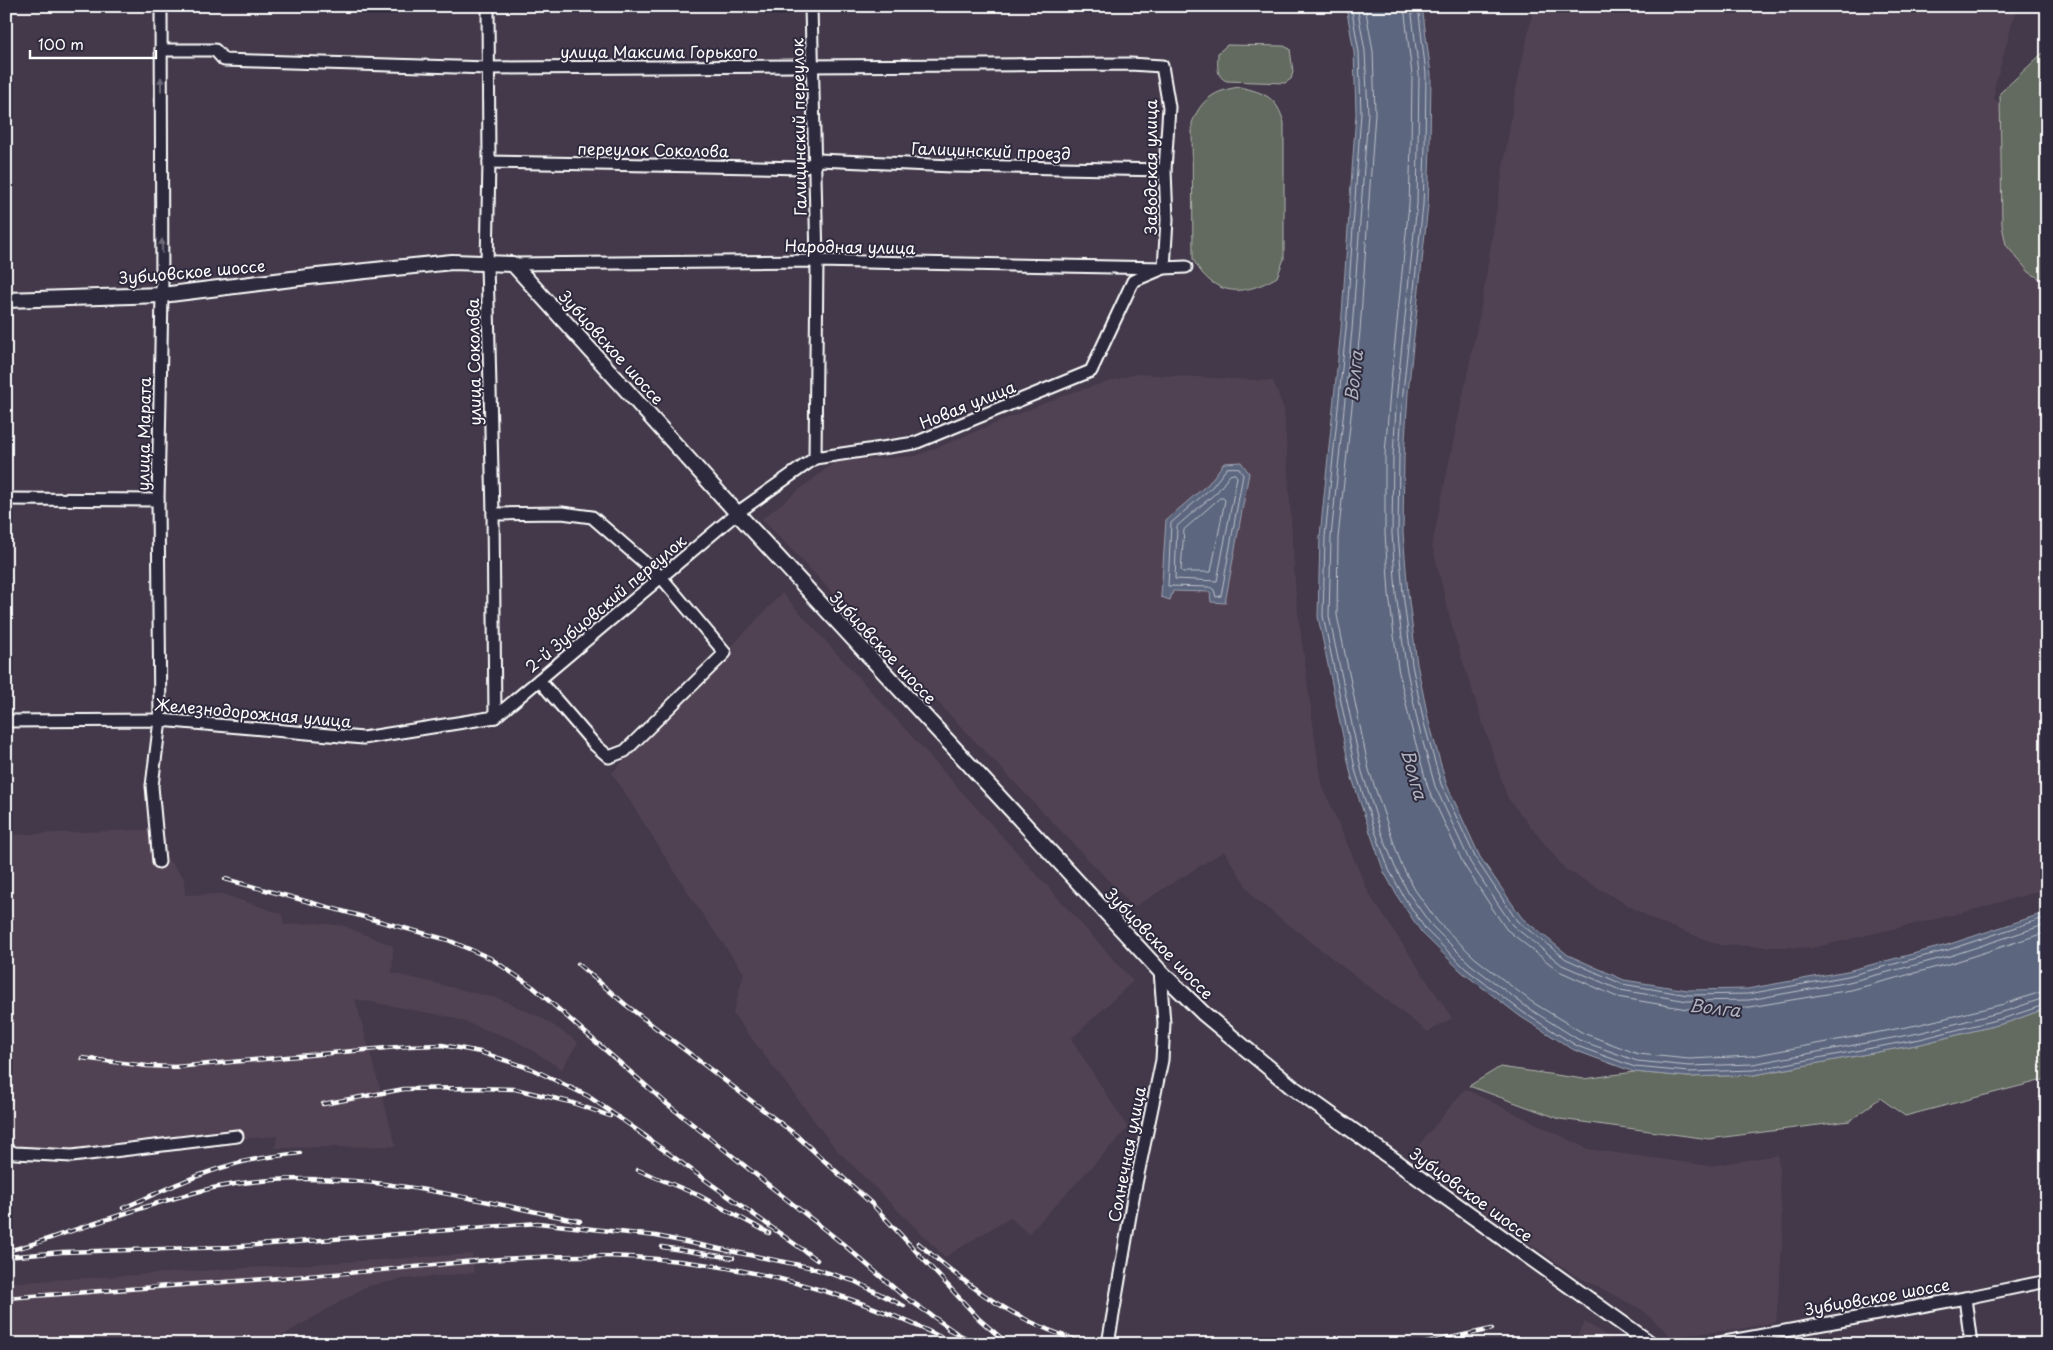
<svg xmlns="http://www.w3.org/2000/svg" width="2053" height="1350" font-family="'Playpen Sans',sans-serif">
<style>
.built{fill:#514353}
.green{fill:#636b5f;stroke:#b1b5af}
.water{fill:#5b667e;stroke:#9da3b2}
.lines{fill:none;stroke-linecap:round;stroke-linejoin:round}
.shore{stroke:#bdc2cb;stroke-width:1}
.minor-casing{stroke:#fff;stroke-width:15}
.major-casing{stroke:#fff;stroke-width:18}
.minor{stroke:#2f2a3d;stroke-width:11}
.major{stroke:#2f2a3d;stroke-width:14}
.rail-casing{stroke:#fff;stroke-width:4.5}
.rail{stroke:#2f2a3d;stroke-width:2.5;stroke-dasharray:8;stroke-linecap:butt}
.oneway{fill:#6d6a77}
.labels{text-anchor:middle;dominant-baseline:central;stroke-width:4;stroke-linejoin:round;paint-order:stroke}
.street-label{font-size:16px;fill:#fff;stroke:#2f2a3d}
.water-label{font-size:18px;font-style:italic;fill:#adb2be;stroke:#2f2a3d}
</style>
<rect width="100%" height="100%" fill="#43394a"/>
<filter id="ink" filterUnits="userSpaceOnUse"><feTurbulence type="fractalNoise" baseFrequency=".02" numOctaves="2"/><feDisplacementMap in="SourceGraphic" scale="10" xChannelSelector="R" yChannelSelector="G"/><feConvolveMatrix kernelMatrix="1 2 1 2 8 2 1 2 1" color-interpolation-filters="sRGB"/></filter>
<g filter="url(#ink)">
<!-- built -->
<g class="built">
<polygon points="1534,6 2017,6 1995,85 1994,101 2000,102 2002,225 2029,272 2047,283 2047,889 1965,912 1812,948 1720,945 1654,920 1565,869 1507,797 1454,634 1432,545 1481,308 1514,99"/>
<polygon points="1136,374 1273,381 1284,409 1296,598 1321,783 1369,894 1452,1018 1428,1032 1254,898 1224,851 1134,907 762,519 835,462 916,456 1070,393"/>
<polygon points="782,593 1133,981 1071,1039 1128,1128 1028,1234 1010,1217 945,1257 836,1149 733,1014 744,973 698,908 612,773"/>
<polygon points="164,829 168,860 184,878 185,895 222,894 282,914 284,925 317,923 344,926 393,946 392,973 500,999 542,1018 578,1042 562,1069 515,1040 451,1017 355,999 396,1146 275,1148 277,1136 98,1150 6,1146 6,835"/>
<polygon points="1465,1089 1588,1149 1710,1166 1778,1155 1783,1235 1776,1322 1734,1330 1671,1336 1641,1309 1573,1274 1409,1157"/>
<polygon points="472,1254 474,1273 402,1279 365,1287 268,1344 6,1344 6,1283"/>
<polygon points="1585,1322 1620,1344 1570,1344 1579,1333"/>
</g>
<!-- green -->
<g class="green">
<path d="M1227,45L1284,46L1290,49L1293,72L1291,79L1285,83L1227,81C1215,77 1218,64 1218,53Z"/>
<polygon points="2047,49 2047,283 2029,272 2006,245 2002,225 2000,93"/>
<path d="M1240,87C1265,93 1277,97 1284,123V259L1277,277C1243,297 1213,297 1193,259L1192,123C1201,99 1215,90 1240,87Z"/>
<polygon points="2047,1008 2047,1079 1905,1116 1880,1098 1850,1121 1709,1139 1560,1119 1469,1086 1500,1067 1584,1079 1634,1072 1688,1077 1754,1075 1921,1044 2009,1022"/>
</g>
<!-- water -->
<g class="water">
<polygon points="1346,6 1422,6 1431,74 1430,147 1428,205 1408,393 1404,456 1403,533 1408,593 1417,664 1429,722 1446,783 1480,857 1522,918 1568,955 1624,980 1688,990 1747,989 1847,971 1947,945 2047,912 2047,1008 2009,1022 1921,1044 1754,1075 1688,1077 1634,1072 1574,1050 1521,1017 1462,972 1422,933 1399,899 1384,872 1370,832 1351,775 1318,617 1320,536 1341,329 1356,113 1354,52"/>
<polygon points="1241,462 1249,473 1225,603 1211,602 1210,592 1173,591 1170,600 1161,597 1166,520 1209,483 1224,463"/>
</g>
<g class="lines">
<!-- shore -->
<g class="shore">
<polyline points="1351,6 1359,52 1361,113 1346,329 1325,537 1323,616 1356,773 1375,831 1389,870 1404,897 1426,930 1466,969 1524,1013 1577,1046 1635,1067 1689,1072 1754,1070 1920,1039 2008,1017 2047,1004"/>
<polyline points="1357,6 1365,51 1368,113 1352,330 1331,537 1329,616 1362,772 1380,829 1395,867 1409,894 1431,925 1470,964 1528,1008 1579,1040 1637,1061 1689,1066 1753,1064 1919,1033 2006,1011 2047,997"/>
<polyline points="1365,6 1373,51 1375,113 1360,331 1338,538 1337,615 1369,770 1388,826 1401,864 1415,890 1437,921 1475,958 1532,1002 1583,1033 1638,1054 1689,1059 1752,1056 1917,1025 2004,1004 2047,990"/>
<polyline points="1404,6 1412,75 1411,146 1409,204 1390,391 1385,455 1385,533 1389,594 1398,668 1411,726 1428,788 1464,865 1506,929 1559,971 1617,997 1687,1009 1750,1007 1851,990 1952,963 2047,932"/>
<polyline points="1411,6 1419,74 1418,147 1417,204 1397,392 1393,456 1392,533 1396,594 1406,666 1418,724 1435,786 1470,862 1512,925 1562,965 1620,990 1688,1001 1749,1000 1849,982 1950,956 2047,924"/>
<polyline points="1418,6 1426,74 1425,147 1423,205 1403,392 1399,456 1398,533 1403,593 1412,665 1424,723 1441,784 1476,859 1517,921 1566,959 1622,984 1688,995 1748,994 1848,976 1948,950 2047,917"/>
<polygon points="1239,468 1243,475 1221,596 1216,597 1214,590 1210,587 1168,586 1171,523 1212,487 1227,468"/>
<polygon points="1235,474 1237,477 1217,581 1175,579 1177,526 1217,492 1230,475"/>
<polygon points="1220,498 1223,498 1225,500 1211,572 1183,572 1181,570 1184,530"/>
</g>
<defs>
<g id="minor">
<polyline points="488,6 489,162 487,263 493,514 495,717"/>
<polyline points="811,6 817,261 815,458"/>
<polyline points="161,50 215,50 224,60 489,68 1130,64 1162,66 1169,107 1165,170 1167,220 1164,268 1133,281 1091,371 915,443 815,458 737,513 495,717"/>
<polyline points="489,162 803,168 819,160 952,166 1165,170"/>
<polyline points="513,264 817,261 1164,268 1186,267"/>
<polyline points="6,499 158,500"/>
<polyline points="493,514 562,513 592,517 661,577 725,653 625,751 609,757 595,745 539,680"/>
<polyline points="6,721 160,720 363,738 495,717"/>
<polyline points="159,862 152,786 160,720 158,500 162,295 161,6"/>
<polyline points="6,1150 15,1153 72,1156 237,1136"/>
<polyline points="1965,1298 1971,1344"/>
<polyline points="1108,1344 1133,1198 1162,1060 1164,1023 1160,971"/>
<polyline points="1714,1344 1965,1298 2047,1281"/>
</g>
<polyline id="major" points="6,300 162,295 308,277 452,262 513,264 737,513 1160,971 1203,1013 1292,1087 1651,1344"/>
</defs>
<!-- minor casing -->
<use href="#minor" class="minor-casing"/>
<!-- major casing -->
<use href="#major" class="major-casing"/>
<!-- minor -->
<use href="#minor" class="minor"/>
<!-- major -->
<use href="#major" class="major"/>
<defs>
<g id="rail">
<polyline points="225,879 448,940 490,958 533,987 667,1104 843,1244 901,1294 955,1332"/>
<polyline points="578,964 626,1005 796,1135 872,1204 979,1319 1008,1344"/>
<polyline points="82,1058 147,1066 175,1067 409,1046 442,1045 480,1052 532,1069 588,1096 647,1137"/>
<polyline points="323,1104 404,1089 472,1088 515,1089 570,1102 610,1116"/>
<polyline points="640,1133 817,1260"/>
<polyline points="638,1170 698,1195 769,1233"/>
<path d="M123,1208C158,1193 194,1175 231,1165C253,1158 277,1156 300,1153"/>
<path d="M918,1243C972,1290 1019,1324 1089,1344"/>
<polyline points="662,1247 733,1258"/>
<path d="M6,1251C27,1247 48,1239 68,1232C116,1217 164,1199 213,1188C336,1162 460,1197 580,1221"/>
<polyline points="6,1257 62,1252 231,1247 538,1223 656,1236 809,1267 854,1281 904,1306"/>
<path d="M6,1298C116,1289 225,1282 334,1274C420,1268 504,1255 590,1256C714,1256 844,1286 954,1344"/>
<polyline points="948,1329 978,1344"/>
<polyline points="1422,1344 1492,1329"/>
</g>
</defs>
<!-- rail casing -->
<use href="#rail" class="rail-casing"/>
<!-- rail -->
<use href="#rail" class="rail"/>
</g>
<!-- one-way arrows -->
<defs><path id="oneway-solid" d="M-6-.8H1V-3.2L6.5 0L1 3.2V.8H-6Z" transform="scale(1.25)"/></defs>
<g class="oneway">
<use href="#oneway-solid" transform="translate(161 84) rotate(-90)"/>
<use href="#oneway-solid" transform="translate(162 246) rotate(-91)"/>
</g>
</g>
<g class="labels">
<!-- street labels -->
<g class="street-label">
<text x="659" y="51">улица Максима Горького</text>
<text transform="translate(798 127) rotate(-91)">Галицинский переулок</text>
<text transform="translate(653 149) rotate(1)">переулок Соколова</text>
<text transform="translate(991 150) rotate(2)">Галицинский проезд</text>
<text transform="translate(1150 167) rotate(-90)">Заводская улица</text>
<text transform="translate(850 246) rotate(1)">Народная улица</text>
<text transform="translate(192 271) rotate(-5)">Зубцовское шоссе</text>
<text transform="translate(612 347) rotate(48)">Зубцовское шоссе</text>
<text transform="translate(473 362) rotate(-91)">улица Соколова</text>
<text transform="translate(967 404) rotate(-22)">Новая улица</text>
<text transform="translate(143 434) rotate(-89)">улица Марата</text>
<text transform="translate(605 603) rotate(-40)">2-й Зубцовский переулок</text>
<text transform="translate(884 647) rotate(47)">Зубцовское шоссе</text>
<text transform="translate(253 712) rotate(5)">Железнодорожная улица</text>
<text transform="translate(1160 943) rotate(46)">Зубцовское шоссе</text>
<text transform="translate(1126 1154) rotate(-79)">Солнечная улица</text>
<text transform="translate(1472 1194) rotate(36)">Зубцовское шоссе</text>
<text transform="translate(1877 1296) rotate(-10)">Зубцовское шоссе</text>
</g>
<!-- water labels -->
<g class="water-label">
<text transform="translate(1353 376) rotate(-84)">Волга</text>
<text transform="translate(1415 774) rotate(74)">Волга</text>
<text transform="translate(1715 1007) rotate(6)">Волга</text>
</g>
</g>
<!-- margin -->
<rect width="2053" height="1350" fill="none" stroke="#2f2a3d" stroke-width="25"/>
<rect x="12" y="12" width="2028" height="1325" fill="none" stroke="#fff" stroke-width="2" filter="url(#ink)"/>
<!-- scale -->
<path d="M30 50v8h126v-8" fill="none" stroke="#ffffff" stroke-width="2.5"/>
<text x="38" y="50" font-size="15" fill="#ffffff" stroke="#2f2a3d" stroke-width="4" paint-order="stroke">100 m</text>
</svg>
